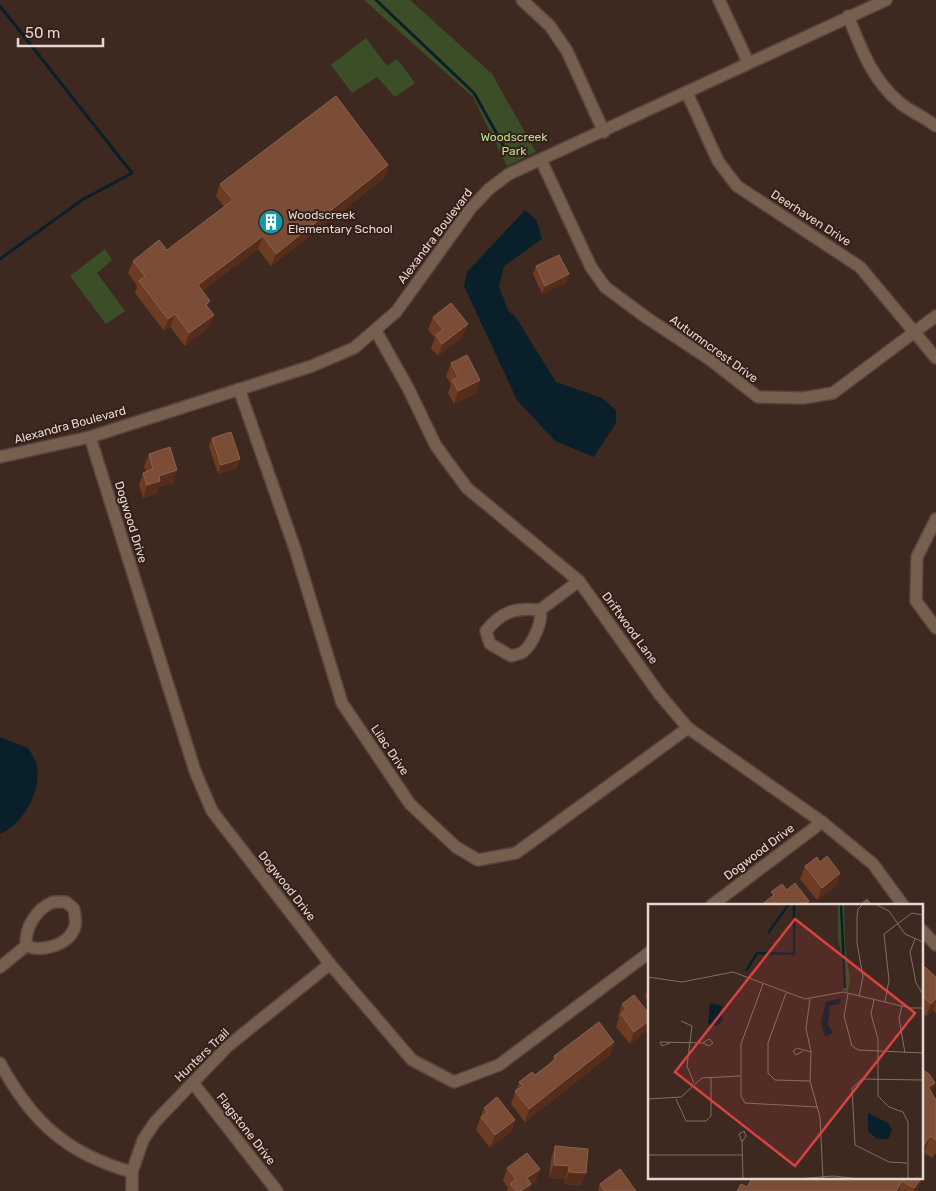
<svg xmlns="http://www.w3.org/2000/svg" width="936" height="1191" font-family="Rubik,sans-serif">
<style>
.green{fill:#3c4e27}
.water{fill:#09202a}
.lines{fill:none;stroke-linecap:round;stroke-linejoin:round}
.stream{stroke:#09202a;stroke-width:3}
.minor-casing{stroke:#59453d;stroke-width:14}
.minor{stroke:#765f4f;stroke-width:11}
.wall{fill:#6e3b23}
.shaded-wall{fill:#552d1a}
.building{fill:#7b4c36;stroke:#8b614e}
.labels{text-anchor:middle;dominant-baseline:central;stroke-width:4;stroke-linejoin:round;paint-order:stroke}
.park-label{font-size:12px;fill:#bae18e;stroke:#342018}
.poi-label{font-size:12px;fill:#e5d7d1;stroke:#342018;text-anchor:start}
.street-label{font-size:12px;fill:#e5d7d1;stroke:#342018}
.inset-river{fill:none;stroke:#09202a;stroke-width:2.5}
.inset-road{fill:none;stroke:#816f67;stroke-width:1}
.view{fill:#d84241;fill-opacity:0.15;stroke:#d84241;stroke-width:2.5}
.inset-edge{fill:none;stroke:#e5d7d1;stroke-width:2.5}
</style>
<rect width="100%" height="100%" fill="#3e2921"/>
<!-- green -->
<g class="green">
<polygon points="364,0 410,0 492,74 536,152 507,166 473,97"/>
<polygon points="366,38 387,66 397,59 415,83 395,97 377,77 352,93 331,65"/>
<polygon points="105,249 112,260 97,273 125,311 106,324 70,276"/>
</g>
<!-- water -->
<g class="water">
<polygon points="525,210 537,221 542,239 504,266 499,287 508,310 517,319 556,382 602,398 616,410 616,423 594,457 555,441 517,400 464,286 467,272"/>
<path d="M0,737L28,748C31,753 34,757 36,762C44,788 23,825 0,834Z"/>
</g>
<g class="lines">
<!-- stream -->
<g class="stream">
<polyline points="376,0 474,93 503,145"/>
<polyline points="0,6 132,173 82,200 0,259"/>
</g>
<defs>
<g id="minor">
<polyline points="522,0 550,26 567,51 604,132"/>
<polyline points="719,0 748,62"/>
<path d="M848,16C861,48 872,80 900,103C910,111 924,117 936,126"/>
<polyline points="687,93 718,161 737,186 860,267 936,358"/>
<polyline points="541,160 591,267 605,287 647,318 709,359 758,397 803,398 833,393 936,316"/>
<polyline points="376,331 408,388 436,446 467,488 579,581 660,695 688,728 822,822 873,864 903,905"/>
<polyline points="239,389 295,549 342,703 410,804 456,847 478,860 516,853 688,728"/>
<polyline points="90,437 195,771 212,811 330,964 412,1060 454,1082 499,1065 650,952"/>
<polyline points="0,457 90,437 312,366 354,348 396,312 471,208 489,189 509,174 886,0"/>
<polyline points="936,519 917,557 916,601 936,628"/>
<path d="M540,610C543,621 533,644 523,652C520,654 514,655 511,656L490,644L486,631C501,612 515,607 540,610L579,581"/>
<path d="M53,902H66L74,909C75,916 77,923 74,929C67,946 41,952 26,946C25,927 36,909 53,902Z"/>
<polyline points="712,905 822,822"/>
<polyline points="922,930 936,945"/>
<polyline points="0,967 26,946"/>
<path d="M0,1063C32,1122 67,1154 132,1172"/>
<polyline points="193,1083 277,1191"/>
<polyline points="132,1191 132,1172 143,1140 155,1122 228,1046 330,964"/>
</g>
</defs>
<!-- minor casing -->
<use href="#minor" class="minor-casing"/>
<!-- minor -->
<use href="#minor" class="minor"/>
</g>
<!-- wall -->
<g class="wall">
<polygon points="388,165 384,178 271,266 258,249 202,291 208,307 209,327 185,346 170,327 164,331 135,293 137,286 128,273 133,261 167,250 224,207 216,196 220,184"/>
<polygon points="536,266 566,283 542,294 533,274"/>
<polygon points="433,317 463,336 438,356 431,348 435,338 428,330"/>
<polygon points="451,363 480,380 476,393 454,404 448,393 451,385 446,376"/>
<polygon points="212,438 237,468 218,474 209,446"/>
<polygon points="149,454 177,470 173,483 158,487 156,494 143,498 139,485 143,473 146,472 144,467"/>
<polygon points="820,862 840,873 836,886 817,900 800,879 805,866"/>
<polygon points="922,969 936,977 936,1013 933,1010 926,1016 922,1013"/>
<polygon points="650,985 650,1003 645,997"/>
<polygon points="622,1004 648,1030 630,1044 616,1027 619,1018 618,1017"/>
<polygon points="614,1042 610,1055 525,1122 511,1104 519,1082 535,1075 551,1063 554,1056"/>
<polygon points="922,1069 935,1083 931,1092 936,1100 936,1153 932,1158 924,1153"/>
<polygon points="484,1108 515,1120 511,1132 490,1148 476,1130"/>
<polygon points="555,1146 586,1173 581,1186 564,1184 565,1179 549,1178 551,1159"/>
<polygon points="507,1168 540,1169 535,1182 531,1185 528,1191 507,1191 508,1188 503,1181"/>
<polygon points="922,1177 917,1191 737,1191 747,1187"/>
<polygon points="600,1184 636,1191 598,1191"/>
</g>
<!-- shaded-wall -->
<g class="shaded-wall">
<polygon points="388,165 384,178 271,266 276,254"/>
<polygon points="263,236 258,249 193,298 198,285"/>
<polygon points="569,274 566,283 542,294 545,286"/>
<polygon points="175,314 170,327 164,331 168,319"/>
<polygon points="214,315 209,327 185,346 189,333"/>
<polygon points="468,324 463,336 438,356 442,344"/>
<polygon points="480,380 476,393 454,404 458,391"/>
<polygon points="240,459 237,468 218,474 221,465"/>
<polygon points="177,470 173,483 158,487 156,494 143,498 147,485 159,476"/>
<polygon points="840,873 836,886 817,900 822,888"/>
<polygon points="936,999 936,1001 933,1010 926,1016 931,1004"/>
<polygon points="650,1020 650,1024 648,1030 630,1044 634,1032"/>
<polygon points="614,1042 610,1055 525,1122 529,1109"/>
<polygon points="935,1083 929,1100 928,1087"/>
<polygon points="515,1120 511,1132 490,1148 495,1135"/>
<polygon points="930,1136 924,1153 922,1155 922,1148"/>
<polygon points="554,1165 569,1166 565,1179 549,1178"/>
<polygon points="540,1169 535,1182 531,1185 528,1191 521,1191 527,1178"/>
<polygon points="569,1172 586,1173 581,1186 564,1184"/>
<polygon points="922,1177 917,1191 913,1191 914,1188"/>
<polygon points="902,1181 899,1191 896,1191"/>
</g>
<!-- building -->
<g class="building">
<polygon points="336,96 388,165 276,254 263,236 198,285 210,301 206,305 214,315 189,333 175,314 168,319 139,281 145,276 133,261 159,240 167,250 233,200 220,184"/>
<polygon points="559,255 569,274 545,286 536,266"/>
<polygon points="451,303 468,324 442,344 436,335 443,330 433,317"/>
<polygon points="467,355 480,380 458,391 452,380 458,377 451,363"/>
<polygon points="231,432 240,459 221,465 212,438"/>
<polygon points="170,447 177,470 159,476 160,481 147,485 143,473 153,469 149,454"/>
<polygon points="827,856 840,873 822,888 805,866 817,857 820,862"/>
<polygon points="795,883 809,901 804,905 761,905 774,895 771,892 782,884 787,890"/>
<polygon points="867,899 871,905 860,905"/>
<polygon points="925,967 936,977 936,999 931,1004 922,995 922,969"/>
<polygon points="634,995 650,1015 650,1020 634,1032 621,1014 626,1009 622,1004"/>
<polygon points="599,1022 614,1042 529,1109 515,1091 523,1086 519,1082 532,1072 535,1075 556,1059 554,1056"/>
<polygon points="922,1069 929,1074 935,1083 928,1087 936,1100 936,1140 930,1136 922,1148"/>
<polygon points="497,1097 515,1120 495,1135 481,1117 488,1112 484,1108"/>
<polygon points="555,1146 588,1149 586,1173 569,1172 569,1166 554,1165"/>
<polygon points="527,1153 540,1169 527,1178 531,1184 521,1191 516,1191 510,1184 516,1179 507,1168"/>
<polygon points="620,1169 636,1191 605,1191 600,1184"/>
<polygon points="753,1177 922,1177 914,1188 902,1181 896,1191 737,1191 741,1184 747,1187"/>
</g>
<!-- icons -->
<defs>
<symbol id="building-disc" viewBox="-11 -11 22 22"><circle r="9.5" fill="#0f9aa8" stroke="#342018"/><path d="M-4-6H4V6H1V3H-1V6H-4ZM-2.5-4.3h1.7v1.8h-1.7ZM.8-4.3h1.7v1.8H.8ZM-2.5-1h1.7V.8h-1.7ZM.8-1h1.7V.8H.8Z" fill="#fff"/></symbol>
</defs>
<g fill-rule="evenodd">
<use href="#building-disc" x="257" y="208" width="28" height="28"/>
</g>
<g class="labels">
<!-- park labels -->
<g class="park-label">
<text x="514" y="137">Woodscreek<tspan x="514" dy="14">Park</tspan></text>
</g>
<!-- poi labels -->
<g class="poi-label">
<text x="288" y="215">Woodscreek<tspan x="288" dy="14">Elementary School</tspan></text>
</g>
<!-- street labels -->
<g class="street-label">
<text transform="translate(811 218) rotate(33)">Deerhaven Drive</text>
<text transform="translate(435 236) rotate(-53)">Alexandra Boulevard</text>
<text transform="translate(714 349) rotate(36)">Autumncrest Drive</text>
<text transform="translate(70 425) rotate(-15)">Alexandra Boulevard</text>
<text transform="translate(131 522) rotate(73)">Dogwood Drive</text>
<text transform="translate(630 628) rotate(54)">Driftwood Lane</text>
<text transform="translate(390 750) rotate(56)">Lilac Drive</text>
<text transform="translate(759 852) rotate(-37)">Dogwood Drive</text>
<text transform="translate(287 886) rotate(52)">Dogwood Drive</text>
<text transform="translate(202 1055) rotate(-44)">Hunters Trail</text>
<text transform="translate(246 1129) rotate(52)">Flagstone Drive</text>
</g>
</g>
<!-- overview -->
<g transform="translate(648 904)">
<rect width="275" height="275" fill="#3e2921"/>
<path d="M190,0H196L197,43L202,74L200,88L195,87L198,75L190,34Z" fill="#3c4e27"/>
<path d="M193,94L192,100L182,102L180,120L185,129L177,133L173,118L178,98ZM62,99L75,102L72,107L75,116L69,122L60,120ZM220,209L240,219L244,226L240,235H229L220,227Z" fill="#09202a"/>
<path class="inset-river" d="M193,0L197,84M120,29L141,0M98,67L109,49L146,50V0"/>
<path class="inset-road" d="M227,0L241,7L257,30L275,38M267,35L262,48L268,79L275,90M0,73L34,78L85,68L157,95L195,88L262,104H275M115,80L93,140V192L97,199L170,203M138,89L120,139V169L127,176L162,177M200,90L196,112L204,142L210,146L275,149M211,92L215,73L209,39V13L210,5L215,0M162,95L158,124L163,148L162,177L172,213L175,275M226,96L223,110L230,135V192L241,203L255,208L260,218V275M237,98L241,76L236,30L264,9L275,11M254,102L251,114L257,149M33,117L44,122L39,162L46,179M22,139L14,142L12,138L55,139L61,135L65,139L61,142L55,139M155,147L148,151L145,147L149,144L163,148M0,195L33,193L54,174L92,172M28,195L38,217H58L63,212V173M94,238L98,232L96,227L91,230L94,238L95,275M0,251H94M259,259L241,258L207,241L204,184L214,175L275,176M149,275L185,272L212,275"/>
<path class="view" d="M147,15L267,109L147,262L27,168Z"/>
<rect width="275" height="275" class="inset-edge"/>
</g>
<!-- scale -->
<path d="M18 38v8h85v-8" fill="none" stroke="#e5d7d1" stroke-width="2.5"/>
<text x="25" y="38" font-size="15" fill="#e5d7d1" stroke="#342018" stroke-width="4" paint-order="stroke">50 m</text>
</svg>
